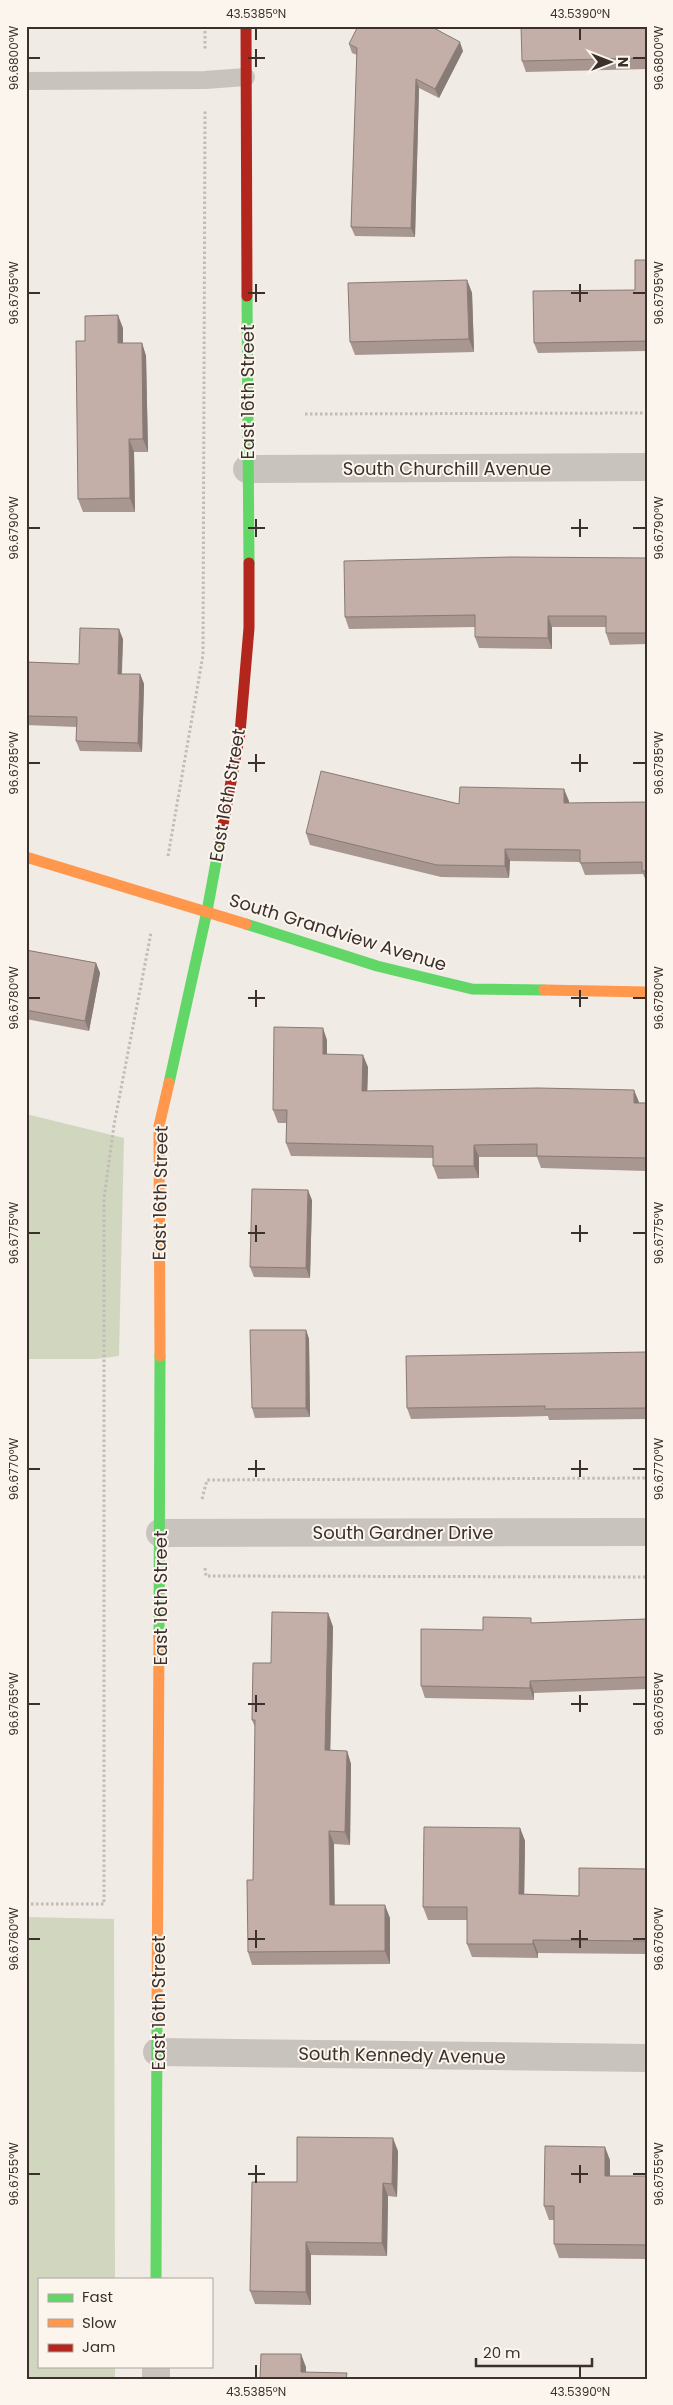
<svg xmlns="http://www.w3.org/2000/svg" width="673" height="2405" font-family="Poppins,sans-serif">
<style>
.green{fill:#d1d6bf}
.lines{fill:none;stroke-linecap:round;stroke-linejoin:round}
.path{stroke:#c2bbb6;stroke-width:3;stroke-dasharray:2.5 2.5;stroke-linecap:butt}
.lane{stroke:#c9c3be;stroke-width:18}
.street{stroke:#c9c3be;stroke-width:28}
.fast{stroke:#63d668;stroke-width:11}
.slow{stroke:#ff974d;stroke-width:11}
.jam{stroke:#b3261e;stroke-width:11}
.wall{fill:#a89690}
.shaded-wall{fill:#887a75}
.building{fill:#c3afa7;stroke:#887a75}
.ticks{fill:none;stroke:#3b302b;stroke-width:2}
.labels{text-anchor:middle;dominant-baseline:central;stroke-width:4;stroke-linejoin:round;paint-order:stroke}
.street-label{font-size:18px;fill:#3b302b;stroke:#fbf5ee}
.neatline{fill:none;stroke:#3b302b;stroke-width:2}
.ticks-label{font-size:12px;text-anchor:middle;fill:#3b302b}
</style>
<rect width="100%" height="100%" fill="#f0ebe5"/>
<!-- green -->
<g class="green">
<polygon points="26,1114 124,1138 119,1356 95,1359 26,1359"/>
<polygon points="26,1917 114,1919 115,2279 39,2279 39,2366 115,2366 115,2379 26,2379"/>
</g>
<g class="lines">
<!-- path -->
<g class="path">
<polyline points="205,26 205,51"/>
<polyline points="305,414 647,413"/>
<polyline points="168,856 203,655 205,110"/>
<polyline points="202,1499 207,1480 647,1478"/>
<polyline points="205,1568 206,1576 647,1577"/>
<polyline points="26,1904 104,1904 104,1199 114,1125 151,933"/>
</g>
<!-- lane -->
<polyline class="lane" points="26,81 205,80 246,77"/>
<!-- street -->
<g class="street">
<polyline points="247,469 647,467"/>
<polyline points="160,1533 647,1532"/>
<polyline points="157,2052 647,2058"/>
<polyline points="156,2379 156,2366"/>
</g>
<!-- fast -->
<g class="fast">
<polyline points="247,296 249,563"/>
<polyline points="246,924 377,966 472,989 544,990"/>
<polyline points="169,1083 207,911 220,841"/>
<polyline points="159,1637 160,1356"/>
<polyline points="156,2279 157,2015"/>
</g>
<!-- slow -->
<g class="slow">
<polyline points="26,857 246,924"/>
<polyline points="544,990 647,992"/>
<polyline points="160,1356 159,1126 169,1083"/>
<polyline points="157,2015 159,1637"/>
</g>
<!-- jam -->
<g class="jam">
<polyline points="246,26 247,296"/>
<polyline points="220,841 240,733 249,628 249,563"/>
</g>
</g>
<!-- wall -->
<g class="wall">
<polygon points="647,26 647,69 526,72 522,61"/>
<polygon points="349,44 463,51 439,98 419,88 415,237 355,236 351,227 357,55 352,53"/>
<polygon points="647,260 647,351 538,353 534,343 635,290"/>
<polygon points="467,280 472,293 474,352 355,355 350,342"/>
<polygon points="123,328 123,343 142,343 146,356 148,452 134,452 135,512 83,512 78,499 85,341"/>
<polygon points="647,558 647,644 610,645 606,633 606,627 552,627 552,649 479,648 475,637 475,627 349,629 345,617"/>
<polygon points="123,639 122,674 140,674 144,684 142,752 80,751 76,741 77,727 26,725 26,662 79,664"/>
<polygon points="569,801 569,803 647,802 647,883 643,874 585,875 580,862 510,861 509,878 441,877 310,845 306,833 459,804"/>
<polygon points="26,950 96,963 100,973 89,1031 26,1019"/>
<polygon points="327,1040 327,1054 368,1067 367,1091 647,1103 647,1171 541,1168 537,1157 479,1157 479,1178 438,1179 433,1166 433,1158 291,1156 286,1143 286,1123 278,1123 273,1110"/>
<polygon points="312,1200 310,1278 254,1277 250,1267"/>
<polygon points="306,1330 309,1339 310,1417 255,1418 252,1408"/>
<polygon points="647,1352 647,1419 549,1420 548,1416 411,1419 407,1408"/>
<polygon points="328,1613 333,1627 330,1750 347,1751 351,1764 350,1845 334,1844 334,1905 390,1918 390,1964 252,1965 248,1952 253,1880 255,1727 252,1720 271,1663"/>
<polygon points="647,1619 647,1689 534,1693 534,1700 425,1698 421,1686 533,1623"/>
<polygon points="520,1828 525,1841 524,1894 579,1896 647,1869 647,1954 538,1953 538,1958 472,1957 467,1944 467,1920 428,1920 423,1907"/>
<polygon points="398,2151 397,2197 388,2196 387,2256 311,2255 311,2305 255,2304 250,2291 297,2182"/>
<polygon points="610,2160 610,2176 647,2176 647,2259 559,2258 554,2244 554,2220 549,2220 544,2206"/>
</g>
<!-- shaded-wall -->
<g class="shaded-wall">
<polygon points="460,42 463,51 439,98 435,89"/>
<polygon points="416,79 419,88 415,237 411,228"/>
<polygon points="467,280 472,293 474,352 469,339"/>
<polygon points="118,315 123,328 123,356 118,343"/>
<polygon points="142,343 146,356 148,452 143,439"/>
<polygon points="129,439 134,452 135,512 130,498"/>
<polygon points="548,616 552,627 552,649 548,638"/>
<polygon points="119,629 123,639 121,683 118,674"/>
<polygon points="140,674 144,684 142,752 138,743"/>
<polygon points="564,789 569,801 568,815 564,803"/>
<polygon points="505,849 510,861 509,878 505,866"/>
<polygon points="96,963 100,973 89,1031 85,1021"/>
<polygon points="323,1028 327,1040 327,1067 323,1054"/>
<polygon points="363,1055 368,1067 367,1104 362,1091"/>
<polygon points="634,1090 639,1102 639,1115 634,1103"/>
<polygon points="474,1145 479,1157 479,1178 474,1166"/>
<polygon points="308,1190 312,1200 310,1278 306,1268"/>
<polygon points="306,1330 309,1339 310,1417 306,1408"/>
<polygon points="328,1613 333,1627 330,1764 325,1750"/>
<polygon points="530,1681 534,1693 534,1700 530,1688"/>
<polygon points="347,1751 351,1764 350,1845 345,1832"/>
<polygon points="520,1828 525,1841 524,1907 519,1894"/>
<polygon points="329,1831 334,1844 335,1919 330,1905"/>
<polygon points="385,1905 390,1918 390,1964 385,1951"/>
<polygon points="533,1940 538,1953 538,1958 533,1944"/>
<polygon points="393,2138 398,2151 397,2197 392,2184"/>
<polygon points="605,2147 610,2160 610,2189 605,2176"/>
<polygon points="383,2183 388,2196 387,2256 382,2243"/>
<polygon points="306,2242 311,2255 311,2305 306,2292"/>
<polygon points="301,2354 306,2367 306,2379 301,2372"/>
</g>
<!-- building -->
<g class="building">
<polygon points="358,26 430,26 460,42 435,89 416,79 411,228 351,227 357,48 349,44"/>
<polygon points="521,26 647,26 647,58 522,61"/>
<polygon points="635,260 647,260 647,341 534,343 533,291 635,290"/>
<polygon points="467,280 469,339 350,342 348,283"/>
<polygon points="118,315 118,343 142,343 143,439 129,439 130,498 78,499 76,341 85,341 85,316"/>
<polygon points="510,557 647,558 647,633 606,633 606,616 548,616 548,638 475,637 475,615 345,617 344,561"/>
<polygon points="80,628 119,629 118,674 140,674 138,743 76,741 77,717 26,716 26,662 79,664"/>
<polygon points="321,771 459,804 460,787 564,789 564,803 647,802 647,871 642,871 642,862 580,863 580,850 505,849 505,866 437,865 306,833"/>
<polygon points="26,950 96,963 85,1021 26,1010"/>
<polygon points="274,1027 323,1028 323,1054 363,1055 362,1091 538,1088 634,1090 634,1103 647,1103 647,1158 537,1156 537,1144 474,1145 474,1166 433,1166 433,1146 286,1143 287,1110 273,1110"/>
<polygon points="252,1189 308,1190 306,1268 250,1267"/>
<polygon points="250,1330 306,1330 306,1408 252,1408"/>
<polygon points="647,1352 647,1408 545,1409 545,1406 407,1408 406,1356"/>
<polygon points="272,1612 328,1613 325,1750 347,1751 345,1832 329,1831 330,1905 385,1905 385,1951 248,1952 247,1880 253,1880 255,1720 252,1720 253,1663 271,1663"/>
<polygon points="483,1617 531,1618 531,1623 647,1619 647,1677 530,1681 530,1688 421,1686 421,1629 483,1630"/>
<polygon points="424,1827 520,1828 519,1894 579,1896 579,1868 647,1869 647,1941 533,1940 533,1944 467,1944 467,1907 423,1907"/>
<polygon points="297,2137 393,2138 392,2184 383,2183 382,2243 306,2242 306,2292 250,2291 252,2182 297,2182"/>
<polygon points="545,2146 605,2147 605,2176 647,2176 647,2233 646,2233 646,2245 554,2244 554,2206 544,2206"/>
<polygon points="261,2354 301,2354 301,2372 347,2373 346,2379 260,2379"/>
</g>
<!-- ticks -->
<path class="ticks" d="M256,28V40M580,28V40M256,49V67M28,58H40M248,58H265M633,58H646M256,284V302M580,284V302M28,293H40M248,293H265M571,293H588M633,293H646M256,519V537M580,519V537M28,528H40M248,528H265M571,528H588M633,528H646M256,754V772M580,754V772M28,763H40M248,763H265M571,763H588M633,763H646M256,990V1007M580,990V1007M28,998H40M248,998H265M571,998H588M633,998H646M256,1225V1242M580,1225V1242M28,1233H40M248,1233H265M571,1233H588M633,1233H646M256,1460V1477M580,1460V1477M28,1469H40M248,1469H265M571,1469H588M633,1469H646M256,1695V1712M580,1695V1712M28,1704H40M248,1704H265M571,1704H588M633,1704H646M256,1930V1948M580,1930V1948M28,1939H40M248,1939H265M571,1939H588M633,1939H646M256,2165V2183M580,2165V2183M28,2174H40M248,2174H265M571,2174H588M633,2174H646M256,2365V2378M580,2365V2378"/>
<g class="labels">
<!-- street labels -->
<g class="street-label">
<text transform="translate(247 392) rotate(-90)">East 16th Street</text>
<text x="447" y="468">South Churchill Avenue</text>
<text transform="translate(227 795) rotate(-80)">East 16th Street</text>
<text transform="translate(338 932) rotate(17)">South Grandview Avenue</text>
<text transform="translate(160 1193) rotate(-89)">East 16th Street</text>
<text x="403" y="1532">South Gardner Drive</text>
<text transform="translate(160 1598) rotate(-90)">East 16th Street</text>
<text transform="translate(158 2003) rotate(-90)">East 16th Street</text>
<text transform="translate(402 2055) rotate(1)">South Kennedy Avenue</text>
</g>
</g>
<!-- border -->
<rect width="673" height="2405" fill="none" stroke="#fbf5ee" stroke-width="55"/>
<!-- legend -->
<rect x="38" y="2278" width="175" height="90" fill="#fbf5ee" stroke="#aea6a0"/>
<rect x="48" y="2294" width="25" height="8" fill="#63d668" stroke="#aea6a0"/>
<text x="82" y="2302" font-size="15" fill="#3b302b">Fast</text>
<rect x="48" y="2319" width="25" height="8" fill="#ff974d" stroke="#aea6a0"/>
<text x="82" y="2328" font-size="15" fill="#3b302b">Slow</text>
<rect x="48" y="2344" width="25" height="8" fill="#b3261e" stroke="#aea6a0"/>
<text x="82" y="2352" font-size="15" fill="#3b302b">Jam</text>
<!-- north arrow -->
<g transform="translate(610 62) rotate(90)" stroke="#fbf5ee" stroke-width="4" paint-order="stroke">
<path d="M0-4L9 19L0 12L-9 19Z" fill="#3b302b"/>
<text y="-8" font-size="14" font-weight="bold" text-anchor="middle" fill="#3b302b">N</text>
</g>
<!-- scale -->
<path d="M476 2358v8h116v-8" fill="none" stroke="#3b302b" stroke-width="2.5"/>
<text x="483" y="2358" font-size="15" fill="#3b302b" stroke="#fbf5ee" stroke-width="4" paint-order="stroke">20 m</text>
<rect x="28" y="28" width="618" height="2350" class="neatline"/>
<g class="ticks-label">
<text x="256" y="18">43.5385°N</text>
<text x="580" y="18">43.5390°N</text>
<text transform="translate(659 58) rotate(-90)" y="4">96.6800°W</text>
<text transform="translate(14 58) rotate(-90)" y="4">96.6800°W</text>
<text transform="translate(659 293) rotate(-90)" y="4">96.6795°W</text>
<text transform="translate(14 293) rotate(-90)" y="4">96.6795°W</text>
<text transform="translate(659 528) rotate(-90)" y="4">96.6790°W</text>
<text transform="translate(14 528) rotate(-90)" y="4">96.6790°W</text>
<text transform="translate(659 763) rotate(-90)" y="4">96.6785°W</text>
<text transform="translate(14 763) rotate(-90)" y="4">96.6785°W</text>
<text transform="translate(659 998) rotate(-90)" y="4">96.6780°W</text>
<text transform="translate(14 998) rotate(-90)" y="4">96.6780°W</text>
<text transform="translate(659 1233) rotate(-90)" y="4">96.6775°W</text>
<text transform="translate(14 1233) rotate(-90)" y="4">96.6775°W</text>
<text transform="translate(659 1469) rotate(-90)" y="4">96.6770°W</text>
<text transform="translate(14 1469) rotate(-90)" y="4">96.6770°W</text>
<text transform="translate(14 1704) rotate(-90)" y="4">96.6765°W</text>
<text transform="translate(659 1704) rotate(-90)" y="4">96.6765°W</text>
<text transform="translate(14 1939) rotate(-90)" y="4">96.6760°W</text>
<text transform="translate(659 1939) rotate(-90)" y="4">96.6760°W</text>
<text transform="translate(659 2174) rotate(-90)" y="4">96.6755°W</text>
<text transform="translate(14 2174) rotate(-90)" y="4">96.6755°W</text>
<text x="256" y="2396">43.5385°N</text>
<text x="580" y="2396">43.5390°N</text>
</g>
</svg>
